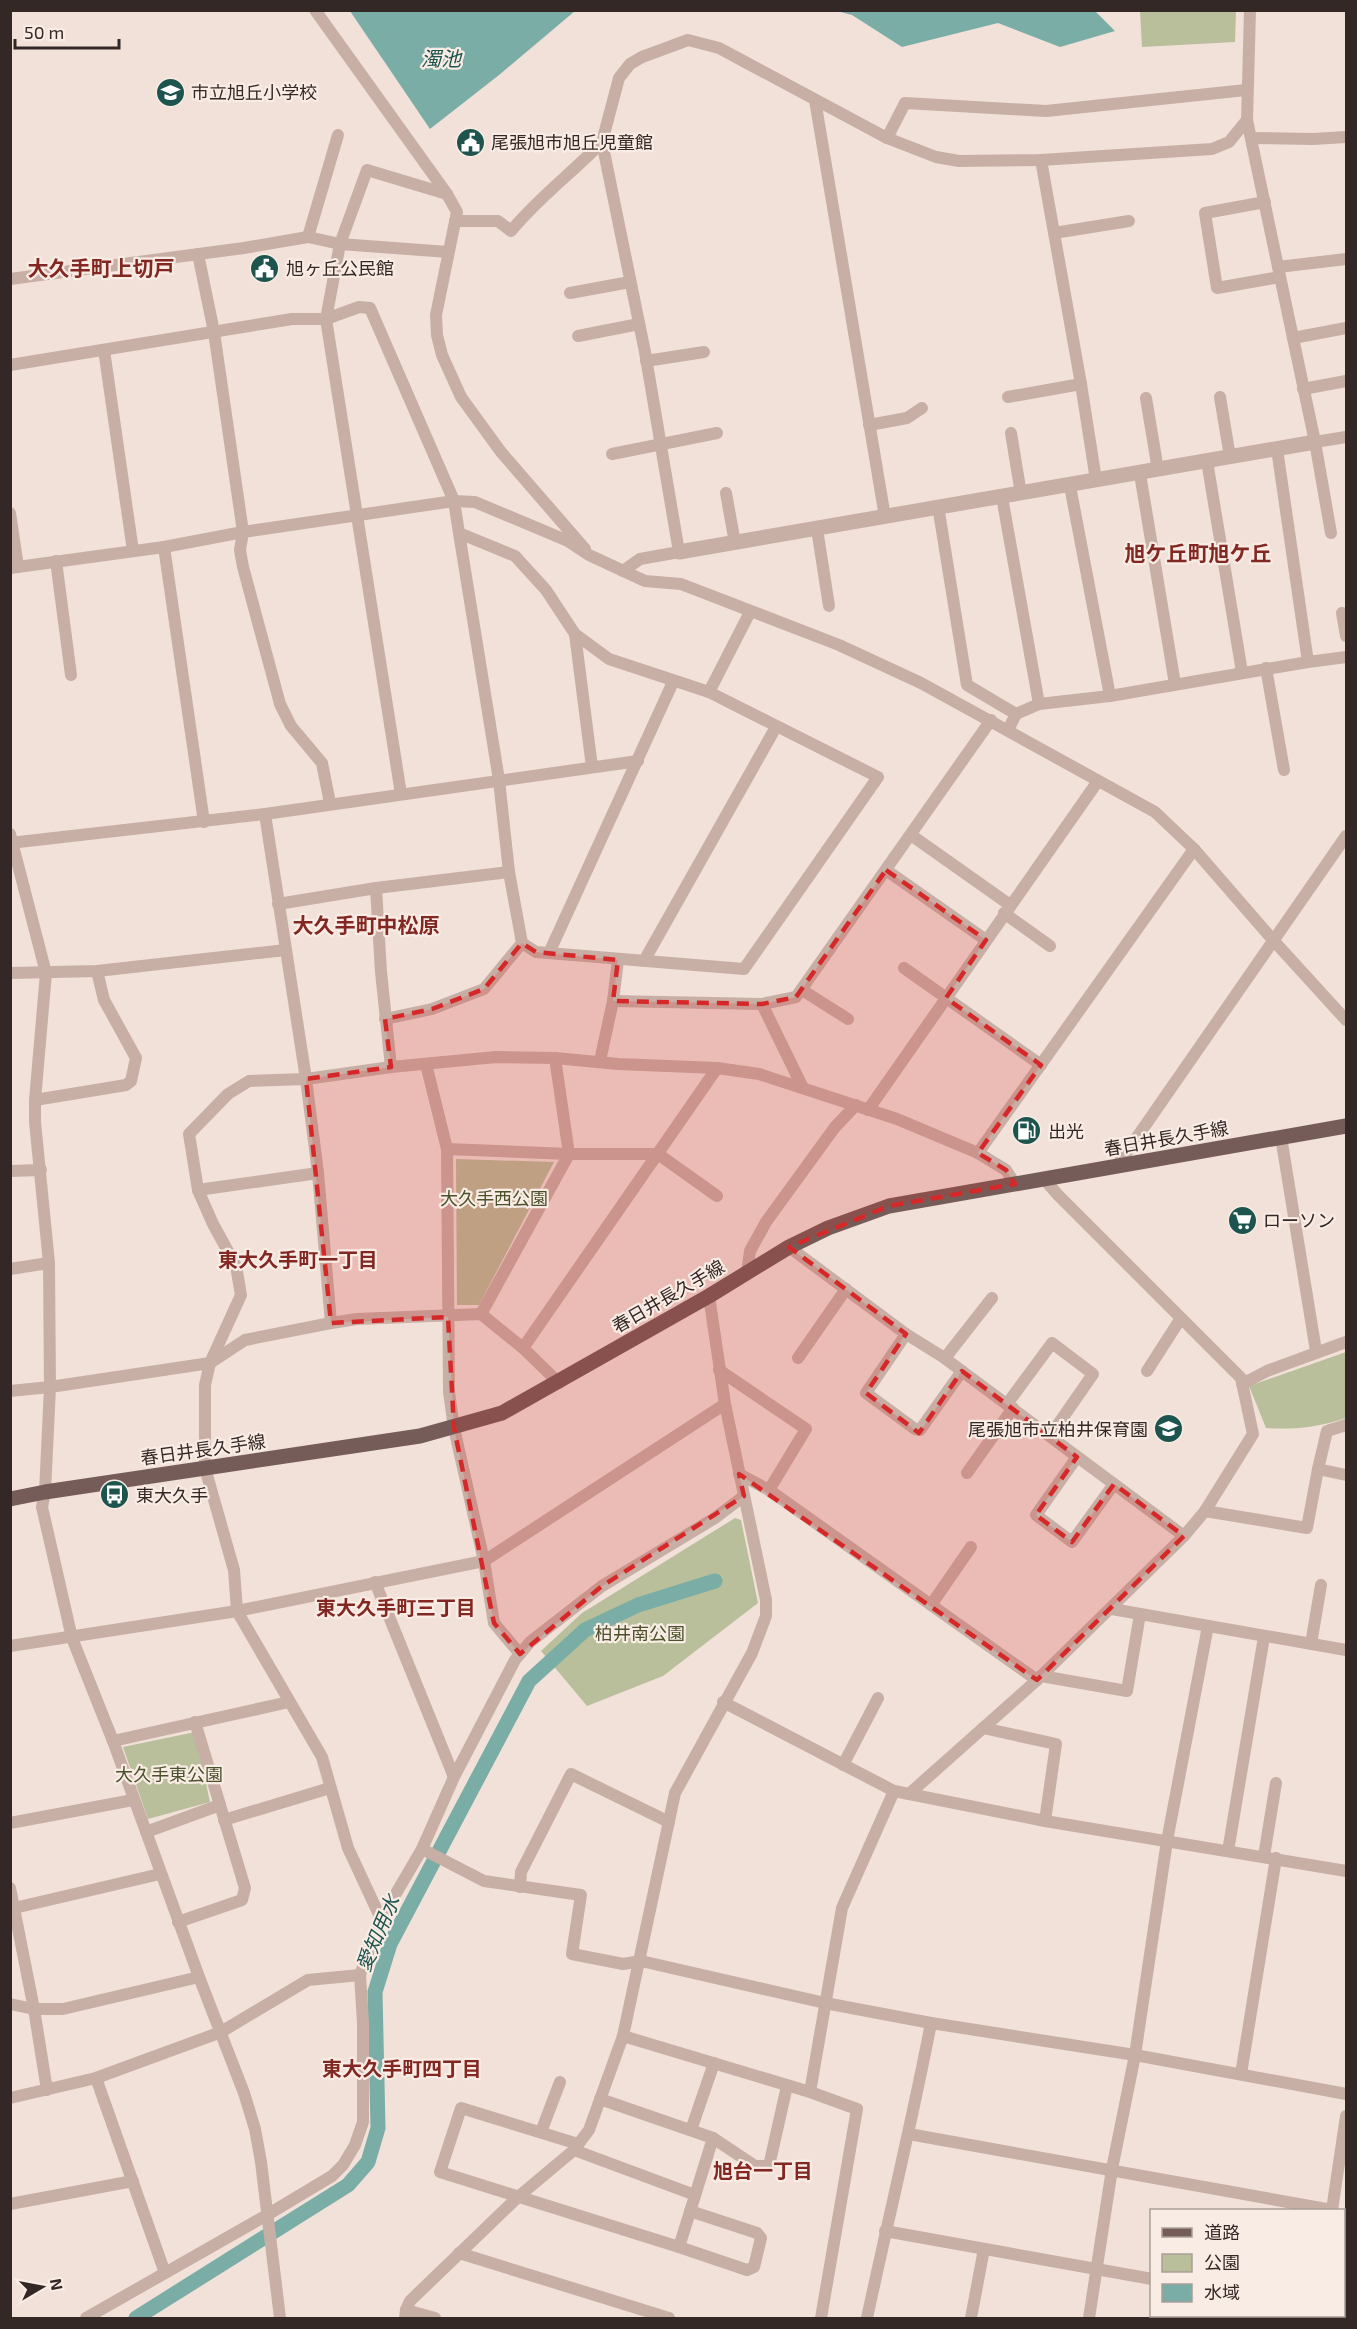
<svg xmlns="http://www.w3.org/2000/svg" width="1357" height="2329" font-family="'Exo 2','Noto Sans JP',sans-serif">
<style>
.green{fill:#b9bf9a}
.water{fill:#79ada6}
.lines{fill:none;stroke-linecap:round;stroke-linejoin:round}
.canal{stroke:#79ada6;stroke-width:15}
.minor{stroke:#c8afa5;stroke-width:12}
.tertiary{stroke:#c8afa5;stroke-width:15}
.primary{stroke:#765c58;stroke-width:15}
.marked{fill:#d62828;fill-opacity:0.2;stroke:#d62828;stroke-width:4.5;stroke-dasharray:12 8;stroke-linejoin:round}
.labels{text-anchor:middle;dominant-baseline:central;stroke-width:4.5;stroke-linejoin:round;paint-order:stroke}
.poi-label{font-size:18px;fill:#342826;stroke:#f9ece5;text-anchor:start}
.street-label{font-size:18px;fill:#342826;stroke:#f9ece5}
.park-label{font-size:18px;fill:#4b522b;stroke:#f9ece5}
.water-label{font-size:20px;font-style:italic;fill:#1d554e;stroke:#f9ece5}
.neighbourhood-label{font-size:20px;font-weight:bold;fill:#822721;stroke:#f9ece5}
.quarter-label{font-size:21px;font-weight:bold;fill:#822721;stroke:#f9ece5}
</style>
<rect width="100%" height="100%" fill="#f1e1d9"/>
<!-- green -->
<g class="green">
<polygon points="1140,11 1236,11 1235,42 1142,47"/>
<polygon points="456,1159 554,1162 479,1305 457,1305"/>
<path d="M1346,1352V1418C1319,1427 1295,1430 1266,1428L1249,1386Z"/>
<polygon points="735,1518 741,1520 758,1603 663,1676 587,1706 541,1651 582,1613"/>
<polygon points="195,1732 210,1802 148,1819 123,1747"/>
</g>
<!-- water -->
<g class="water">
<polygon points="350,11 575,11 499,75 430,129"/>
<polygon points="837,11 1095,11 1115,31 1060,47 998,23 902,47 852,15"/>
</g>
<g class="lines">
<!-- canal -->
<polyline class="canal" points="136,2318 348,2185 368,2162 378,2128 375,1992 390,1944 529,1681 585,1630 638,1605 715,1581"/>
<!-- minor -->
<g class="minor">
<polyline points="315,10 447,194 457,212 436,315 437,335 442,355 461,397 501,452 585,549"/>
<polyline points="1250,10 1247,120 1315,442 1331,533"/>
<polyline points="815,100 885,517"/>
<polyline points="887,138 905,103 1046,111 1246,90"/>
<polyline points="1251,138 1313,139 1346,137"/>
<polyline points="1041,160 1081,384 1096,480"/>
<polyline points="1265,202 1205,213 1217,288 1280,277"/>
<path d="M455,221H498L511,231C538,198 572,173 602,142"/>
<polyline points="1054,233 1129,221"/>
<polyline points="308,237 338,135"/>
<polyline points="198,254 214,332 243,532 240,550 243,567 280,704 291,726 322,763 330,803"/>
<polyline points="1278,267 1346,259"/>
<polyline points="10,279 244,248 308,237 340,244 448,252"/>
<polyline points="570,293 630,282"/>
<polyline points="578,336 639,324"/>
<polyline points="1293,338 1346,328"/>
<polyline points="104,350 133,551"/>
<polyline points="646,361 704,352"/>
<polyline points="10,365 292,319 326,319 359,307 370,308 454,501 459,533 499,780 509,872 522,943 536,952 744,969 878,777 709,692 609,659 575,634 546,590 515,556 459,533"/>
<polyline points="1303,389 1346,381"/>
<polyline points="1008,397 1081,384"/>
<polyline points="1220,397 1230,457"/>
<polyline points="1146,398 1158,470"/>
<polyline points="869,425 907,418 922,408"/>
<polyline points="1011,433 1021,494"/>
<polyline points="1315,442 1346,437"/>
<polyline points="612,454 717,433"/>
<polyline points="1207,461 1242,672"/>
<polyline points="1140,474 1175,684"/>
<polyline points="1070,486 1110,696"/>
<polyline points="726,493 735,543"/>
<polyline points="1002,497 1039,704"/>
<polyline points="938,506 967,685 1016,714"/>
<polyline points="10,513 18,567"/>
<polyline points="817,529 829,606"/>
<polyline points="164,547 204,822"/>
<polyline points="56,561 71,675"/>
<polyline points="10,568 164,547 243,532 454,501 475,502 568,541 589,555 645,581 681,584 839,645 921,683 1155,812 1194,849 1273,940 1346,1020"/>
<polyline points="623,571 640,559 679,552 645,352 602,142 619,78 630,64 642,57 688,40 719,48 887,138 936,157 959,161 1041,160 1212,149 1229,142 1247,120"/>
<polyline points="1342,613 1346,636"/>
<polyline points="575,634 592,767"/>
<polyline points="1308,662 1346,657"/>
<polyline points="1266,668 1284,770"/>
<polyline points="709,692 750,612"/>
<polyline points="1008,730 1016,714 1039,704 1110,696 1308,662 1277,449"/>
<polyline points="401,794 326,319 340,244 367,170 447,194"/>
<polyline points="265,814 306,1079 318,1173 331,1323"/>
<polyline points="10,834 46,973 35,1100 35,1122 49,1263 50,1387 45,1492 42,1507 72,1638 113,1741 199,1977 244,2093 255,2129 261,2162 280,2318"/>
<polyline points="911,835 1010,905"/>
<polyline points="10,843 265,814 638,761"/>
<polyline points="886,870 986,940"/>
<polyline points="376,888 381,972 391,1067"/>
<polyline points="278,904 376,888 509,872"/>
<polyline points="1004,913 1050,946"/>
<polyline points="549,953 673,682"/>
<polyline points="644,961 776,727"/>
<polyline points="904,968 1041,1065"/>
<polyline points="10,973 97,971 286,950"/>
<polyline points="802,990 848,1019"/>
<polyline points="613,1001 762,1004 796,997 991,720"/>
<polyline points="762,1004 803,1088"/>
<polyline points="385,1019 432,1009 484,989 522,943"/>
<polyline points="600,1061 613,1001 618,960"/>
<polyline points="426,1064 447,1149 449,1392 454,1428 484,1561 494,1623 520,1654"/>
<polyline points="35,1100 126,1085 131,1081 136,1058 104,1000 97,971"/>
<polyline points="868,1110 1098,781"/>
<polyline points="1281,1137 1316,1351"/>
<polyline points="447,1149 569,1154 658,1154 717,1196"/>
<polyline points="978,1153 1194,849"/>
<polyline points="1117,1166 1346,836"/>
<polyline points="10,1171 41,1170"/>
<polyline points="198,1190 318,1173"/>
<polyline points="789,1247 906,1334 943,1357 1184,1536"/>
<polyline points="10,1269 49,1263"/>
<polyline points="747,1272 750,1251 766,1222 835,1127 856,1105"/>
<polyline points="481,1314 569,1154 555,1058"/>
<polyline points="906,1334 866,1393 915,1429 920,1430 962,1371"/>
<polyline points="523,1348 717,1068"/>
<polyline points="798,1358 846,1289"/>
<polyline points="945,1358 992,1298"/>
<polyline points="719,1370 806,1429 769,1490"/>
<polyline points="1147,1371 1181,1318"/>
<polyline points="1242,1384 1267,1371 1346,1342"/>
<polyline points="10,1391 50,1387 210,1363 245,1340 331,1323 357,1319 481,1314 523,1348 559,1383"/>
<polyline points="1007,1404 1052,1343 1093,1374 1050,1436"/>
<polyline points="1346,1425 1327,1431 1318,1469 1346,1475"/>
<polyline points="1077,1457 1036,1515 1072,1542 1114,1484"/>
<polyline points="967,1473 1013,1408"/>
<polyline points="739,1474 769,1490 1037,1680"/>
<polyline points="1205,1511 1307,1528 1318,1469"/>
<polyline points="375,1582 454,1777"/>
<polyline points="931,1605 971,1547"/>
<polyline points="1112,1609 1346,1650"/>
<polyline points="1311,1644 1321,1585"/>
<polyline points="10,1646 237,1611 484,1561 725,1404"/>
<polyline points="1041,1676 1127,1691 1140,1614"/>
<polyline points="723,1702 894,1791 1045,1821 1346,1871"/>
<polyline points="983,1728 1056,1744 1045,1821"/>
<polyline points="113,1741 289,1702"/>
<polyline points="843,1765 878,1698"/>
<polyline points="909,1794 1037,1680 1184,1536 1205,1511 1253,1434 1241,1378 1058,1195 1044,1179"/>
<polyline points="224,1820 330,1788"/>
<polyline points="10,1823 133,1800"/>
<polyline points="146,1832 220,1805"/>
<polyline points="422,1849 484,1881 581,1895 572,1954 623,1964 641,1961 825,2003 931,2023 1135,2055 1346,2094"/>
<polyline points="1228,1851 1264,1637"/>
<polyline points="1264,1856 1276,1783"/>
<polyline points="520,1887 521,1872 571,1774 669,1822"/>
<polyline points="10,1888 34,2009 47,2090"/>
<polyline points="10,1909 160,1874"/>
<polyline points="381,1919 348,1848 322,1757 237,1611 234,1570 205,1468 205,1385 210,1363 241,1295 236,1266 213,1224 198,1190 189,1134 228,1094 249,1081 306,1079 391,1067 496,1057 555,1058 618,1064 717,1068 759,1074 897,1119 978,1153 1006,1170 1015,1184"/>
<polyline points="178,1922 242,1900 245,1888 195,1722"/>
<polyline points="10,2004 34,2009 63,2009 199,1977"/>
<polyline points="623,2036 810,2092 857,2109 821,2318"/>
<polyline points="1241,2074 1276,1858"/>
<polyline points="96,2078 165,2273"/>
<polyline points="810,2092 842,1908 894,1791"/>
<polyline points="10,2098 96,2078 221,2032 308,1980 360,1975"/>
<polyline points="600,2099 713,2138 755,2166 769,2166 787,2086"/>
<polyline points="691,2130 714,2063"/>
<polyline points="541,2132 560,2082"/>
<polyline points="909,2134 1332,2210"/>
<polyline points="578,2144 461,2108 440,2172 679,2247 713,2138"/>
<polyline points="574,2150 695,2195"/>
<polyline points="10,2204 133,2181"/>
<polyline points="1332,2210 1346,2116"/>
<polyline points="885,2231 1152,2279"/>
<polyline points="679,2247 747,2270 754,2267 761,2238 757,2233 690,2211"/>
<polyline points="459,2253 669,2318"/>
<polyline points="406,2310 435,2318"/>
<polyline points="1344,2311 1346,2311"/>
<polyline points="86,2318 267,2215 332,2176 343,2165 355,2145 363,2122 363,2023 360,1975 381,1919 422,1849 454,1777 515,1660 530,1642 602,1586 715,1518 744,1496"/>
<polyline points="405,2318 406,2310 410,2301 518,2197 574,2150 589,2130 623,2036 675,1793 752,1653 766,1616 766,1600 725,1404 709,1296"/>
<path d="M867,2318C888,2220 912,2122 931,2023"/>
<polyline points="971,2318 984,2249"/>
<polyline points="1089,2318 1112,2169 1135,2055 1167,1841 1208,1626"/>
<polyline points="1203,2318 1204,2316"/>
<polyline points="1311,2318 1312,2316"/>
</g>
<!-- tertiary -->
<polyline class="tertiary" points="679,552 1315,442"/>
<!-- primary -->
<polyline class="primary" points="10,1499 45,1492 420,1436 502,1413 709,1296 789,1247 828,1228 889,1206 1346,1126"/>
</g>
<!-- marked area -->
<path class="marked" d="M886,870L986,940L946,998L1041,1065L978,1153L1006,1170L1015,1184L889,1206L789,1247L906,1334L866,1393L919,1433L962,1371L1077,1457L1036,1515L1072,1542L1114,1484L1184,1536L1037,1680L739,1474L744,1496L602,1586L520,1654L494,1623L454,1428L448,1317L331,1323L306,1079L391,1067L385,1019L432,1009L484,989L522,943L536,952L618,960L613,1001L762,1004L796,997Z"/>
<!-- icons -->
<defs>
<symbol id="school-disc" viewBox="-11 -11 22 22"><circle r="9.5" fill="#1d554e" stroke="#f9ece5"/><path d="M0-5L7-2L0 1L-7-2ZM-4 1L0 2.5L4 1V4Q0 6-4 4Z" fill="#fff"/></symbol>
<symbol id="civic-disc" viewBox="-11 -11 22 22"><circle r="9.5" fill="#1d554e" stroke="#f9ece5"/><path d="M-.6-6.5H3V-4.5H.6V-3L4-1V1h2V6H-6V1h2V-1L-.6-3ZM-1.2 2.5V6h2.4V2.5Z" fill="#fff"/></symbol>
<symbol id="fuel-disc" viewBox="-11 -11 22 22"><circle r="9.5" fill="#1d554e" stroke="#f9ece5"/><path d="M-5.5-6h7V0h2V4h1.3V-2.5L3-4.5l.8-.8L6-3V5H2.5V1h-1V6h-7ZM-4.2-4.7v3.2H.2V-4.7Z" fill="#fff"/></symbol>
<symbol id="supermarket-disc" viewBox="-11 -11 22 22"><circle r="9.5" fill="#1d554e" stroke="#f9ece5"/><path d="M-6-5.5h2.5l.6 2H6L4.5 2H-2.5L-4.4-4H-6ZM-1.5 3.2a1.3 1.3 0 1 0 .1 0ZM3 3.2a1.3 1.3 0 1 0 .1 0Z" fill="#fff"/></symbol>
<symbol id="bus-disc" viewBox="-11 -11 22 22"><circle r="9.5" fill="#1d554e" stroke="#f9ece5"/><path d="M-5-6H5V4H4V6H2V4H-2V6H-4V4H-5ZM-3.5-4V0h7V-4ZM-3.5 1.2v1.5H-2V1.2ZM2 1.2v1.5H3.5V1.2Z" fill="#fff"/></symbol>
</defs>
<g fill-rule="evenodd">
<use href="#school-disc" x="154" y="76" width="33" height="33"/>
<use href="#civic-disc" x="454" y="126" width="33" height="33"/>
<use href="#civic-disc" x="248" y="252" width="33" height="33"/>
<use href="#fuel-disc" x="1010" y="1114" width="33" height="33"/>
<use href="#supermarket-disc" x="1226" y="1204" width="33" height="33"/>
<use href="#school-disc" x="1152" y="1412" width="33" height="33"/>
<use href="#bus-disc" x="98" y="1478" width="33" height="33"/>
</g>
<g class="labels">
<!-- poi labels -->
<g class="poi-label">
<text x="191" y="92">市立旭丘小学校</text>
<text x="491" y="142">尾張旭市旭丘児童館</text>
<text x="286" y="268">旭ヶ丘公民館</text>
<text x="1048" y="1131">出光</text>
<text x="1263" y="1220">ローソン</text>
<text x="1148" y="1429" text-anchor="end">尾張旭市立柏井保育園</text>
<text x="136" y="1495">東大久手</text>
</g>
<!-- street labels -->
<g class="street-label">
<text transform="translate(1166 1138) rotate(-10)">春日井長久手線</text>
<text transform="translate(668 1296) rotate(-30)">春日井長久手線</text>
<text transform="translate(203 1449) rotate(-8)">春日井長久手線</text>
</g>
<!-- park labels -->
<g class="park-label">
<text x="494" y="1198">大久手西公園</text>
<text x="640" y="1633">柏井南公園</text>
<text x="169" y="1774">大久手東公園</text>
</g>
<!-- water labels -->
<g class="water-label">
<text x="441" y="58">濁池</text>
<text transform="translate(377 1933) rotate(-67)">愛知用水</text>
</g>
<!-- neighbourhood labels -->
<g class="neighbourhood-label">
<text x="298" y="1259">東大久手町一丁目</text>
<text x="396" y="1607">東大久手町三丁目</text>
<text x="402" y="2068">東大久手町四丁目</text>
<text x="763" y="2170">旭台一丁目</text>
</g>
<!-- quarter labels -->
<g class="quarter-label">
<text x="101" y="267">大久手町上切戸</text>
<text x="1198" y="552">旭ケ丘町旭ケ丘</text>
<text x="366" y="924">大久手町中松原</text>
</g>
</g>
<!-- border -->
<rect width="1357" height="2329" fill="none" stroke="#342826" stroke-width="24"/>
<!-- legend -->
<rect x="1150" y="2209" width="195" height="108" fill="#f9ece5" stroke="#aa9e99" stroke-width="1.5"/>
<rect x="1162" y="2228" width="30" height="9" fill="#765c58" stroke="#aa9e99" stroke-width="1.5"/>
<text x="1204" y="2239" font-size="18" fill="#342826">道路</text>
<rect x="1162" y="2254" width="30" height="18" fill="#b9bf9a" stroke="#aa9e99" stroke-width="1.5"/>
<text x="1204" y="2269" font-size="18" fill="#342826">公園</text>
<rect x="1162" y="2284" width="30" height="18" fill="#79ada6" stroke="#aa9e99" stroke-width="1.5"/>
<text x="1204" y="2299" font-size="18" fill="#342826">水域</text>
<!-- north arrow -->
<g transform="translate(42 2287) rotate(80)" stroke="#f9ece5" stroke-width="4.5" paint-order="stroke">
<path d="M0-4.5L10 22L0 15L-10 22Z" fill="#342826"/>
<text y="-9" font-size="16" font-weight="bold" text-anchor="middle" fill="#342826">N</text>
</g>
<!-- scale -->
<path d="M15 39v9h104v-9" fill="none" stroke="#342826" stroke-width="3"/>
<text x="24" y="39" font-size="18" fill="#342826" stroke="#f9ece5" stroke-width="4.5" paint-order="stroke">50 m</text>
</svg>
